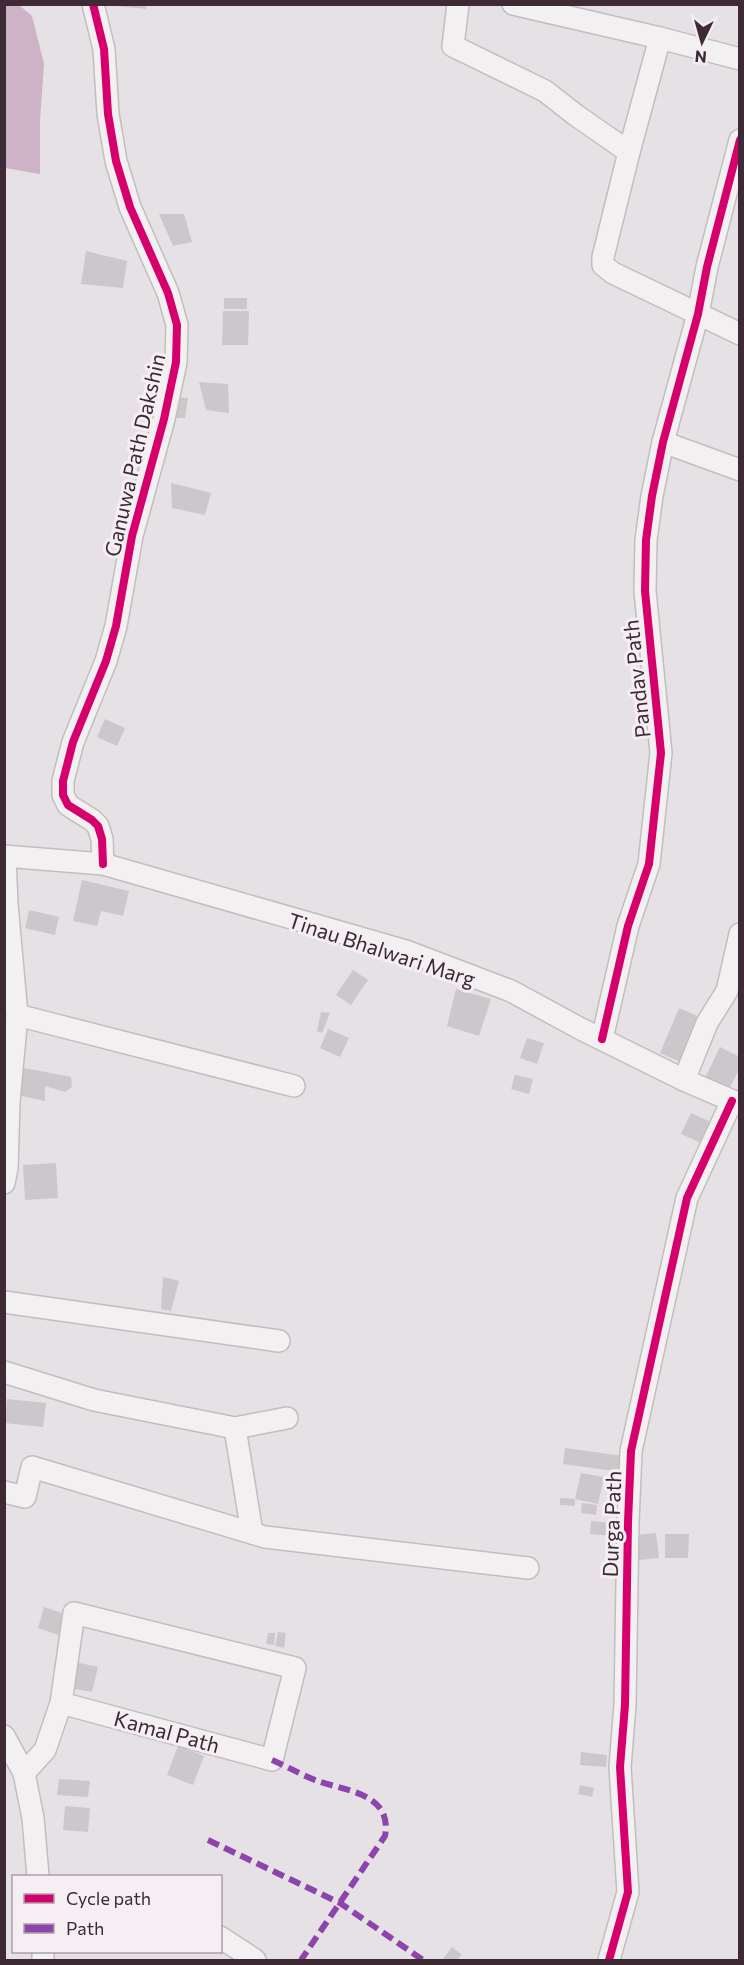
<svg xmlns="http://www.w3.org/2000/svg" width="744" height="1965" font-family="Commissioner,sans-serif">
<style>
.water{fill:#ceb2c5}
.building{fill:#ccc7ca}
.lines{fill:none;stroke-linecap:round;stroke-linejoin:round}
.minor-casing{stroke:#c1bec0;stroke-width:24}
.minor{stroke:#f3f0f2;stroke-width:21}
.quiet{stroke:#8e44ad;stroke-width:6;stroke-dasharray:12 6;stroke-linecap:butt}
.cycleway-casing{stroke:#f5eff3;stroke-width:11}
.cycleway{stroke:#d6006c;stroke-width:8}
.labels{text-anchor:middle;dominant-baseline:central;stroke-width:6;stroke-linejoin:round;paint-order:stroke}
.street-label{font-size:21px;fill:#3d2a34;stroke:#f5eff3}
</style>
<rect width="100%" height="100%" fill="#e6e1e4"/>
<!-- water -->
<polygon class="water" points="4,5 19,5 32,16 44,64 40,120 40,174 5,168"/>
<!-- building -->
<g class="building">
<polygon points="117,4 146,4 146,9 116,6"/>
<polygon points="159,214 184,214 192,242 173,246"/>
<polygon points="86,251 127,261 123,288 81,284"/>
<rect x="224" y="298" width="23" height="11"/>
<polygon points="223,311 249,311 248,345 222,345"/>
<polygon points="199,382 228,384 229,413 206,410"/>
<polygon points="172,397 188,398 185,418 170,418"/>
<polygon points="171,483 211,493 205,515 172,508"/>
<polygon points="105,719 125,728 117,746 97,737"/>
<polygon points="82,880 129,891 123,916 101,911 97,926 73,921"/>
<polygon points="29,910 59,917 55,935 25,928"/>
<polygon points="353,970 368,980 351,1005 336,995"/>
<polygon points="456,989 491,999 479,1036 447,1026"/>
<polygon points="679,1008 704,1019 685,1064 660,1053"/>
<polygon points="321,1012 330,1013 322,1033 317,1031"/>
<polygon points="328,1029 349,1038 340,1057 320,1048"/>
<polygon points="527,1038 544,1043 537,1064 520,1058"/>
<polygon points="720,1047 740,1057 740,1068 729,1089 705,1078"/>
<polygon points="19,1067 71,1077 72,1087 65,1092 45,1086 45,1101 17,1095"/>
<polygon points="515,1075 533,1079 529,1094 511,1089"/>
<polygon points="691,1113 711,1122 701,1143 681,1134"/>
<polygon points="56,1163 58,1198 25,1200 23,1165"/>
<polygon points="163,1277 179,1281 171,1311 161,1309"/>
<polygon points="7,1399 46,1403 43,1427 5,1423"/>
<polygon points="565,1448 623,1456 621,1472 563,1464"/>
<polygon points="581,1473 604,1477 598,1504 575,1499"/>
<polygon points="560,1498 575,1499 575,1506 560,1505"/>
<polygon points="582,1503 597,1505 596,1515 581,1513"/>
<polygon points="591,1521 612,1523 611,1536 590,1534"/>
<polygon points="656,1533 659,1558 639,1560 636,1535"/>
<polygon points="665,1534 689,1534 688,1558 665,1558"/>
<polygon points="44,1607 65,1614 59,1635 38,1628"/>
<polygon points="278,1632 286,1633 284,1648 275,1646"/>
<polygon points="268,1633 275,1633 274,1645 266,1644"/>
<polygon points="75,1662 98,1667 92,1692 70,1688"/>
<polygon points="178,1746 204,1756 193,1785 167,1775"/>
<polygon points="581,1752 607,1755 606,1767 580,1765"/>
<polygon points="59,1779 90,1781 88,1797 57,1795"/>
<polygon points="580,1785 594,1788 592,1797 578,1794"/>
<polygon points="65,1806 90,1808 88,1832 63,1830"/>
<polygon points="452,1947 462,1955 457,1960 442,1960"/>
</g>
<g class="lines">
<defs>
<g id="minor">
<polyline points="93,4 104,49 108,114 116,161 130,207 168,293 177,325 176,362 164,419 132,536 116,626 106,661 73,742 63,781 63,795 68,805 92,820 98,826 102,839 103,864"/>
<polyline points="458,4 453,46 545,91 577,116 629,152"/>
<polyline points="513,4 660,38 740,59"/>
<polyline points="660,38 629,152 603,257 603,265 613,273 740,334"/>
<polyline points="663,442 740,470"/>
<polyline points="4,856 103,864 406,951 511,991 581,1029 684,1080 740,1104"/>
<polyline points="17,1015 294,1086"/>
<polyline points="602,1039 628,926 649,864 661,753 645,591 646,540 652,496 663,442 698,314 707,267 740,140"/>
<polyline points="684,1080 707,1023 727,991 740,934"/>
<polyline points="4,1183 7,1168 9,1102 17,1015 7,904 5,857"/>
<polyline points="4,1302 279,1341"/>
<polyline points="4,1372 94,1400 235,1428 287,1418"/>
<polyline points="235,1428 252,1533"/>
<polyline points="4,1492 25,1497 32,1467 265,1537 528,1568"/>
<polyline points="4,1736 24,1773 33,1818 38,1876"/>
<polyline points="24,1773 45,1750 61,1703 74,1613 295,1668 272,1760 61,1703"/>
<polyline points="220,1937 255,1960"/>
<polyline points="43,1952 43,1960"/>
<polyline points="609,1960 628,1892 620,1767 625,1705 628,1522 631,1451 687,1198 732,1101"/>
</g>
</defs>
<!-- minor casing -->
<use href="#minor" class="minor-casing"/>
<!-- minor -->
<use href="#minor" class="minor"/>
<!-- quiet -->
<g class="quiet">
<path d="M272,1760C286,1766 300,1774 315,1780C343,1791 393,1792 385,1836L301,1960"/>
<polyline points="208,1840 340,1903 423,1960"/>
</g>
<defs>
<g id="cycleway">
<polyline points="93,4 104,49 108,114 116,161 130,207 168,293 177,325 176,362 164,419 132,536 116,626 106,661 73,742 63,781 63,795 68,805 92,820 98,826 102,839 103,864"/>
<polyline points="602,1039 628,926 649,864 661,753 645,591 646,540 652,496 663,442 698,314 707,267 740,140"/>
<polyline points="609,1960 628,1892 620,1767 625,1705 628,1522 631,1451 687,1198 732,1101"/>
</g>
</defs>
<!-- cycleway casing -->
<use href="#cycleway" class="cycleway-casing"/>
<!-- cycleway -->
<use href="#cycleway" class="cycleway"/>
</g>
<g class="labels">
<!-- street labels -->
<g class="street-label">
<text transform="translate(134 455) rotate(-77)">Ganuwa Path Dakshin</text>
<text transform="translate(636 679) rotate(-96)">Pandav Path</text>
<text transform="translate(382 949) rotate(18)">Tinau Bhalwari Marg</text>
<text transform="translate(611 1524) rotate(-88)">Durga Path</text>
<text transform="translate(167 1731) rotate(15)">Kamal Path</text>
</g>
</g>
<!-- border -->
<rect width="744" height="1965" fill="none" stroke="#3d2a34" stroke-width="12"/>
<!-- legend -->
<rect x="12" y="1875" width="210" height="78" fill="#f5eff3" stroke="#aba0a7" stroke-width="1.5"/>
<rect x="24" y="1894" width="30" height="9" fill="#d6006c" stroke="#aba0a7" stroke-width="1.5"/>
<text x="66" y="1905" font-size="18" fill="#3d2a34">Cycle path</text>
<rect x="24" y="1924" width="30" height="9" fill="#8e44ad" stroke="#aba0a7" stroke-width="1.5"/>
<text x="66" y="1935" font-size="18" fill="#3d2a34">Path</text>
<!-- north arrow -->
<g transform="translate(702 42) rotate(185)" stroke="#f5eff3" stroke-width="4.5" paint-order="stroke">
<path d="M0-4.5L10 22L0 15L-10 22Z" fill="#3d2a34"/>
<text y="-9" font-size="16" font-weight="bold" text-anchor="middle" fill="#3d2a34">N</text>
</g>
</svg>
